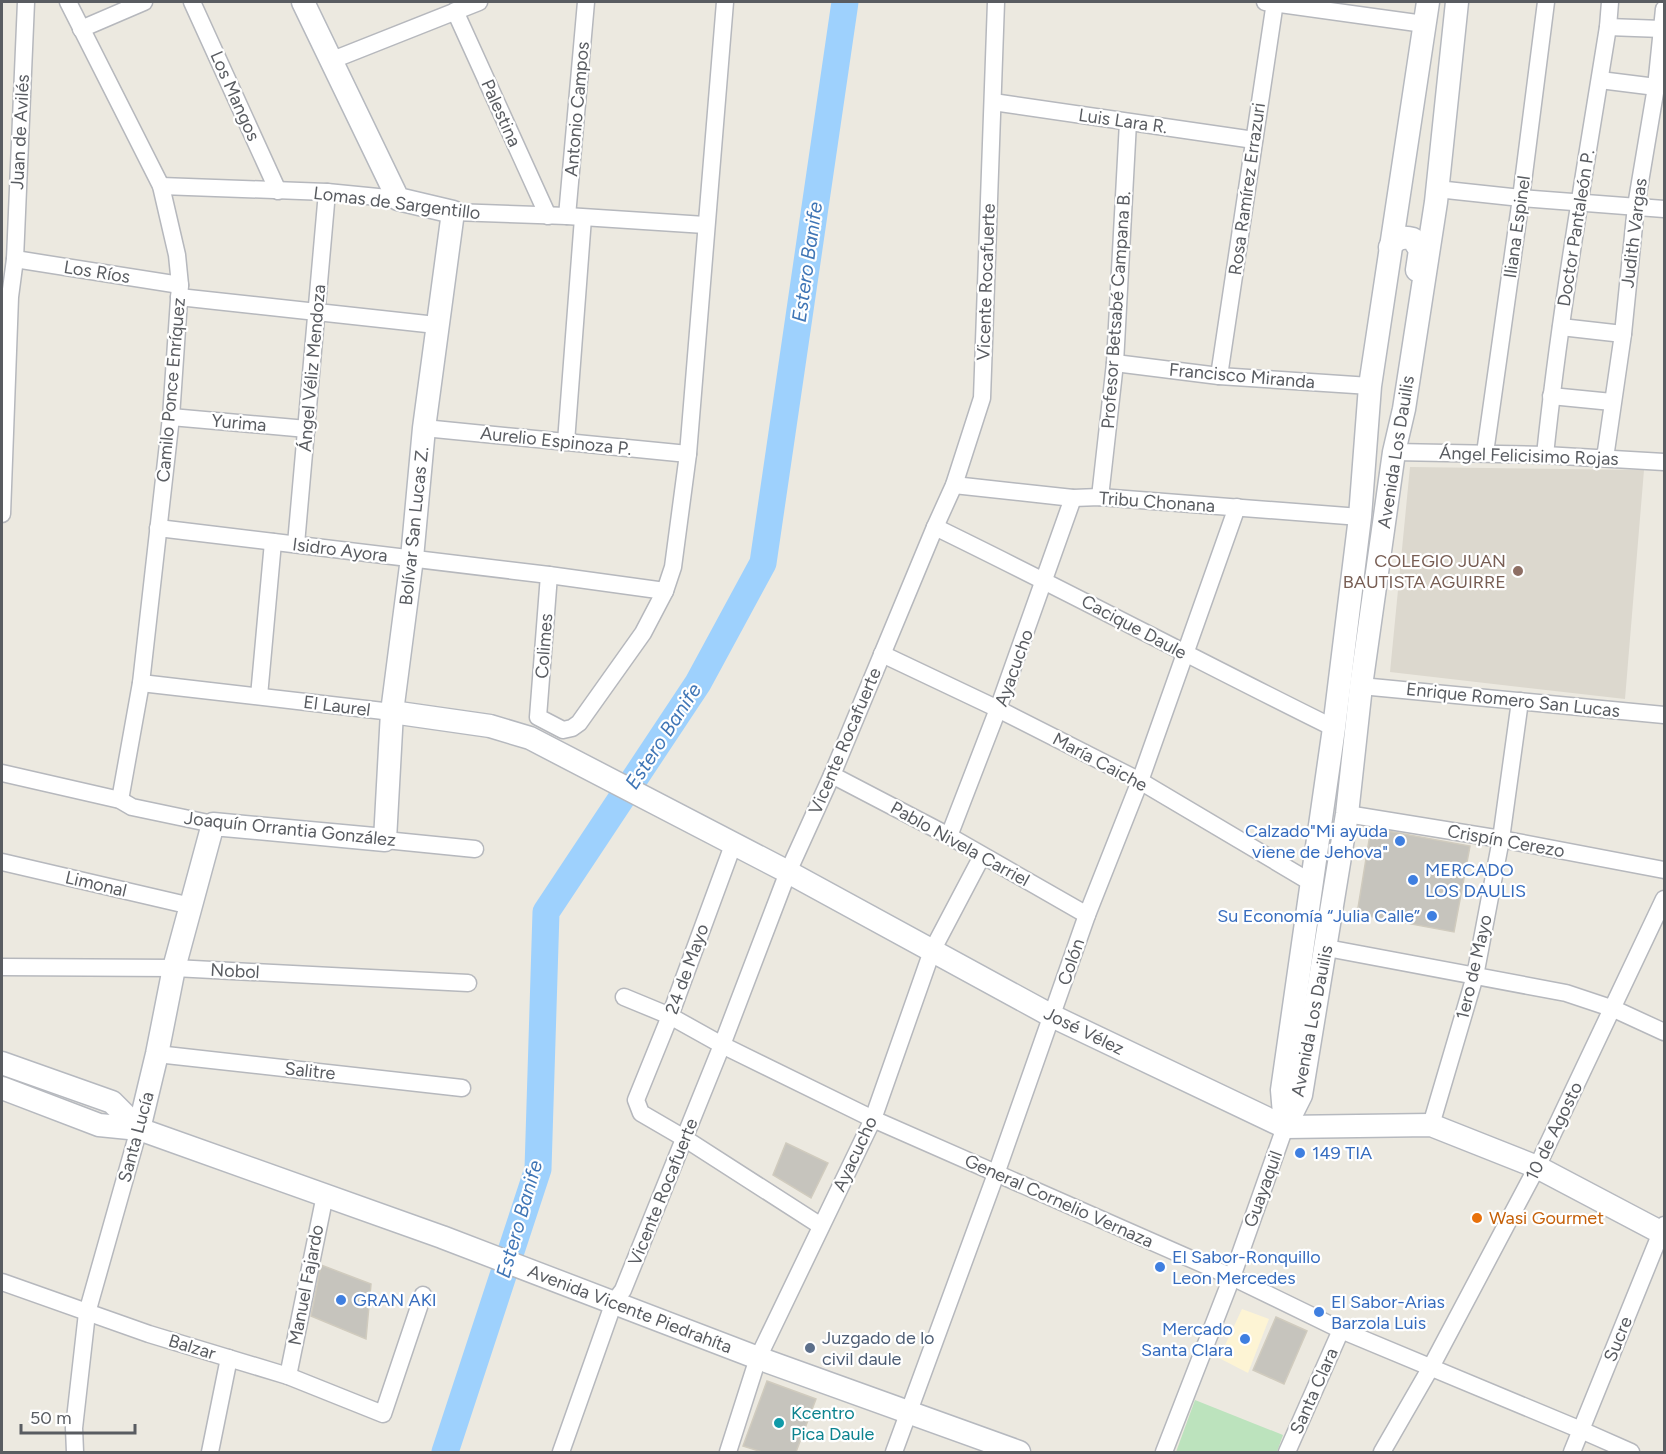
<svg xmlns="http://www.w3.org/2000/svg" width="1666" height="1454" font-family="Figtree,sans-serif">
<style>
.commercial{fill:#fdf4d4}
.education{fill:#dcd8ce}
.green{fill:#bce3bd}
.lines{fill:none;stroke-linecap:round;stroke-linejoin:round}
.river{stroke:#9ed1fd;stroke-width:27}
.building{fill:#c6c4bd;stroke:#d0cbbe;stroke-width:1.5}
.street-casing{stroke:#b6b8bd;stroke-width:19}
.secondary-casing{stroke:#b6b9bf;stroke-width:25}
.street{stroke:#fff;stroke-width:16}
.secondary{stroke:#fff;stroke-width:22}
.education-dot{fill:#8d6e63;stroke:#fff;stroke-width:2}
.shop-dot{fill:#3f7fe0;stroke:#fff;stroke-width:2}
.food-dot{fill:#e8710a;stroke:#fff;stroke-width:2}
.service-dot{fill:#5c6f8a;stroke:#fff;stroke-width:2}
.culture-dot{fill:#0f9aa8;stroke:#fff;stroke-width:2}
.labels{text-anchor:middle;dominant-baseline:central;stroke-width:4.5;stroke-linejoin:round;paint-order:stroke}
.street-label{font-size:18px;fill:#595c61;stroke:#fff}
.education-label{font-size:18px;fill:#785e54;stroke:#fff;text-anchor:end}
.shop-label{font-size:18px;fill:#366cbe;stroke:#fff;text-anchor:start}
.food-label{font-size:18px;fill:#c56008;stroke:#fff;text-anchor:start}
.service-label{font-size:18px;fill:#4e5e75;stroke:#fff;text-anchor:start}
.culture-label{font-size:18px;fill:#0d838f;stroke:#fff;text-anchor:start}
.water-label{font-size:20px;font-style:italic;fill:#4076b6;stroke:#fff}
</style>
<rect width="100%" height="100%" fill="#ece9e0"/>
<!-- commercial -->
<polygon class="commercial" points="1242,1309 1269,1319 1248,1373 1219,1358"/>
<!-- education -->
<polygon class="education" points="1410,467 1644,470 1625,699 1390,672"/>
<!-- green -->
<polygon class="green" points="1195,1400 1283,1435 1277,1452 1176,1452"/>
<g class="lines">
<!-- river -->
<polyline class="river" points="445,1452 538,1169 546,912 698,683 763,563 845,2"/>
</g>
<!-- building -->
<g class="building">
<polygon points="1371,828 1470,846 1454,932 1357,914"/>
<polygon points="786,1143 828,1163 811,1198 773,1175"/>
<polygon points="321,1265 371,1284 366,1339 311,1316"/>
<polygon points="1276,1317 1307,1331 1284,1384 1253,1370"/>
<polygon points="767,1381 816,1399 796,1452 762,1452 743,1446"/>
</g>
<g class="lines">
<defs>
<g id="street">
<polyline points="68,2 161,186 177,255 180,285 171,417 141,683 120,800"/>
<polyline points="192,2 278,191"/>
<polyline points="1265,2 1424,24"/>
<polyline points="455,11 548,216"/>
<polyline points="1608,27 1662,29"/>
<polyline points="81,29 144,2"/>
<polyline points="330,61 479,2"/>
<polyline points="1600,80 1656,87"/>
<polyline points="993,102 1254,140"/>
<polyline points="161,186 327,192 398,199"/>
<polyline points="1437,189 1521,198 1664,209"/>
<polyline points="453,212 567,216 705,225"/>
<polyline points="567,216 586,2"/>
<polyline points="15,259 180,285"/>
<polyline points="179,297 436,325"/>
<polyline points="1561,327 1623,334"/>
<polyline points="1115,363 1219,376 1370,386"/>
<polyline points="1219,376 1275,2"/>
<polyline points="1551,396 1612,402"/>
<polyline points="171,417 307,429"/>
<polyline points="424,428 688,454"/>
<polyline points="566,442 583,218"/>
<polyline points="1394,452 1545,455 1664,462"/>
<polyline points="1485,453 1521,198 1546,2"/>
<path d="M1545,455C1560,311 1585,170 1608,27L1610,2"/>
<polyline points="1605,458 1623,334 1636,206 1656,87 1664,9"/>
<polyline points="954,485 1073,498 1100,497 1360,517"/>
<polyline points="1100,497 1115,363 1128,122"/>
<polyline points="2,514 10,297 15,259 26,2"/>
<path d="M935,527C1069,592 1200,662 1334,728"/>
<polyline points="158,528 549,575 665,591"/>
<polyline points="296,544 327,192"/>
<polyline points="549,575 538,717 563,730 572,728 579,723 643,633 665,591 673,567 688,454 725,2"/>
<polyline points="882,654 998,709 1140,781 1312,883"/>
<polyline points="141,683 392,712"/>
<polyline points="1361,686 1664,715"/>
<polyline points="259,696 273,542"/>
<polyline points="2,773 120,800 132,807 213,824"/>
<polyline points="832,775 949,836 1087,915"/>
<polyline points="1347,814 1501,839 1664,870"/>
<polyline points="949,836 998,709 1073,498"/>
<polyline points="385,840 475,849"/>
<polyline points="733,845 670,1016 636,1100 641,1113 684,1138 821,1226"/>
<polyline points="2,862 191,906"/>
<polyline points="1327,948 1566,993 1614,1009 1664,1032"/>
<polyline points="2,967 174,968 468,983"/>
<polyline points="624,997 670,1016 722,1045 873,1119 1232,1277 1341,1330 1581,1430 1631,1452"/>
<polyline points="157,1054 462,1088"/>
<polyline points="1431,1125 1475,976 1501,839 1520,701"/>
<polyline points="2,1282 149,1334 288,1376 383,1414 423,1295"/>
<polyline points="288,1376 325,1195"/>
<polyline points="75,1452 74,1428 87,1313 139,1129"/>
<polyline points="210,1452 229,1358"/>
<polyline points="561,1452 614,1302 623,1290 722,1045 788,872 832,775 935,527 954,485 982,398 996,2"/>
<polyline points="728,1452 758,1358 873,1119 932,951 982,856"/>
<polyline points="894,1452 996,1174 1087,915 1140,781 1237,507"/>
<polyline points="1164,1452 1232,1277 1285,1127"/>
<polyline points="1287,1452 1341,1330"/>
<polyline points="1382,1452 1431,1367 1537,1167 1664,899"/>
<polyline points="1572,1452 1664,1225"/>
</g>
<g id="secondary">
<path d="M1390,247C1396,238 1403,236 1413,239L1420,250L1417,270"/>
<polyline points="392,712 490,726 530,738 788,872 1052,1016 1285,1127 1431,1125 1537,1167 1664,1234"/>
<polyline points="2,1063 112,1102 139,1129"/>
<polyline points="2,1088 99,1125 139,1129 153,1134 442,1237 758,1358 1019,1452"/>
<polyline points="1285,1126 1282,1090 1334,728 1360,517 1370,386 1428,2"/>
<polyline points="1285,1127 1301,1095 1347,814 1361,686 1394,452 1404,409 1436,202 1457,2"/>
<polyline points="139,1129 157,1054 174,968 213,824 385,840 392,712 412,558 424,428 453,212 398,199 303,2"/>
</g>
</defs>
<!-- street casing -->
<use href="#street" class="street-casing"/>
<!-- secondary casing -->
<use href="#secondary" class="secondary-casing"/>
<!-- street -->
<use href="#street" class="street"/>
<!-- secondary -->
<use href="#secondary" class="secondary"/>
</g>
<!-- markers -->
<circle class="education-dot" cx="1518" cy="571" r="6"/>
<g class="shop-dot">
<circle cx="1400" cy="841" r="6"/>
<circle cx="1413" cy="880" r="6"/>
<circle cx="1432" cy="916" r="6"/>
<circle cx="1300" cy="1153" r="6"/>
<circle cx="1160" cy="1267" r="6"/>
<circle cx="341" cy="1300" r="6"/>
<circle cx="1319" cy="1312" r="6"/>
<circle cx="1245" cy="1339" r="6"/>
</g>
<circle class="food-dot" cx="1477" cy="1218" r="6"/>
<circle class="service-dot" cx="810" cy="1348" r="6"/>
<circle class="culture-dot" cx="779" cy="1423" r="6"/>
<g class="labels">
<!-- street labels -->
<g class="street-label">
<text transform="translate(235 96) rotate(66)">Los Mangos</text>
<text transform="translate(577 109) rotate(-85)">Antonio Campos</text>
<text transform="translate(501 113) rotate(66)">Palestina</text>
<text transform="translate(1123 121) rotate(8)">Luis Lara R.</text>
<text transform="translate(20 132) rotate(-87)">Juan de Avilés</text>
<text transform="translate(1247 189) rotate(-82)">Rosa Ramírez Errazuri</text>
<text transform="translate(397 203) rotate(7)">Lomas de Sargentillo</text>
<text transform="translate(1517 227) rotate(-82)">Iliana Espinel</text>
<text transform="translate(1576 228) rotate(-81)">Doctor Pantaleón P.</text>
<text transform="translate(1634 233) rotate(-83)">Judith Vargas</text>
<text transform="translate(97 272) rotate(9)">Los Ríos</text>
<text transform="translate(986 282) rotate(-88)">Vicente Rocafuerte</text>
<text transform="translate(1116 310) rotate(-86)">Profesor Betsabé Campana B.</text>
<text transform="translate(312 368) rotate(-85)">Ángel Véliz Mendoza</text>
<text transform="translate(1242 376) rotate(5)">Francisco Miranda</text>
<text transform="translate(171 390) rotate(-85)">Camilo Ponce Enríquez</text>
<text transform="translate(239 423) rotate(5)">Yurima</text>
<text transform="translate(556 441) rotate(6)">Aurelio Espinoza P.</text>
<text transform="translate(1396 452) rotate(-81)">Avenida Los Dauilis</text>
<text transform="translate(1529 456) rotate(2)">Ángel Felicisimo Rojas</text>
<text transform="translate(1157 502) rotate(4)">Tribu Chonana</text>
<text transform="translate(414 526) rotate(-84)">Bolívar San Lucas Z.</text>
<text transform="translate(340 550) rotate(7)">Isidro Ayora</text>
<text transform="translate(1134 627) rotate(28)">Cacique Daule</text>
<text transform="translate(544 646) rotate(-86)">Colimes</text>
<text transform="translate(1014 668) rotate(-70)">Ayacucho</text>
<text transform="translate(1513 700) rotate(6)">Enrique Romero San Lucas</text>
<text transform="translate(337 706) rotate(7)">El Laurel</text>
<text transform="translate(845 741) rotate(-67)">Vicente Rocafuerte</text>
<text transform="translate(1100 762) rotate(28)">María Caiche</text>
<text transform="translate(290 829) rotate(6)">Joaquín Orrantia González</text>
<text transform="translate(1506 841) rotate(10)">Crispín Cerezo</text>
<text transform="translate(960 844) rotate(29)">Pablo Nivela Carriel</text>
<text transform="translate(96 884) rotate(13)">Limonal</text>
<text transform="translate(1071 962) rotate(-71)">Colón</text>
<text transform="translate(1474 967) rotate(-77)">1ero de Mayo</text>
<text transform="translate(687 969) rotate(-70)">24 de Mayo</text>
<text transform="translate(235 971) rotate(3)">Nobol</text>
<text transform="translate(1312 1021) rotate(-79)">Avenida Los Dauilis</text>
<text transform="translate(1084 1031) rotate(26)">José Vélez</text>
<text transform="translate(310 1071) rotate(6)">Salitre</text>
<text transform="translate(1554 1131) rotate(-64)">10 de Agosto</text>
<text transform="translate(136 1137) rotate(-75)">Santa Lucía</text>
<text transform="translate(855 1154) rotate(-65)">Ayacucho</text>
<text transform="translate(1263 1189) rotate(-70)">Guayaquil</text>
<text transform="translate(663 1192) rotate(-68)">Vicente Rocafuerte</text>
<text transform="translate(1059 1201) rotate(24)">General Cornelio Vernaza</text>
<text transform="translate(306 1285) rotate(-79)">Manuel Fajardo</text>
<text transform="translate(630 1309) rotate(21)">Avenida Vicente Piedrahíta</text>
<text transform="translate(1618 1339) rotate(-68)">Sucre</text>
<text transform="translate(192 1347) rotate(17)">Balzar</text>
<text transform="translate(1314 1391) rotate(-66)">Santa Clara</text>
</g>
<!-- education labels -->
<g class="education-label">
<text x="1506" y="561">COLEGIO JUAN<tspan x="1506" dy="21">BAUTISTA AGUIRRE</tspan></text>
</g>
<!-- shop labels -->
<g class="shop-label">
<text x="1388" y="831" text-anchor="end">Calzado"Mi ayuda<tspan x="1388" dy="21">viene de Jehova"</tspan></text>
<text x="1425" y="870">MERCADO<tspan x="1425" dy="21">LOS DAULIS</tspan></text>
<text x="1420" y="916" text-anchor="end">Su Economía “Julia Calle”</text>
<text x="1312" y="1153">149 TIA</text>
<text x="1172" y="1257">El Sabor-Ronquillo<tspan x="1172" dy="21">Leon Mercedes</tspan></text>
<text x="353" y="1300">GRAN AKI</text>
<text x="1331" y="1302">El Sabor-Arias<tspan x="1331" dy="21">Barzola Luis</tspan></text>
<text x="1233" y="1329" text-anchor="end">Mercado<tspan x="1233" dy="21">Santa Clara</tspan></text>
</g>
<!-- food labels -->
<g class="food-label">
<text x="1489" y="1218">Wasi Gourmet</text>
</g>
<!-- service labels -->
<g class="service-label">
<text x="822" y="1338">Juzgado de lo<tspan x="822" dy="21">civil daule</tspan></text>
</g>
<!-- culture labels -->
<g class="culture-label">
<text x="791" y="1413">Kcentro<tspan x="791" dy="21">Pica Daule</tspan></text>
</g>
<!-- water labels -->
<g class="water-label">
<text transform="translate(807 262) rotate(-82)">Estero Banife</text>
<text transform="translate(663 736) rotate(-57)">Estero Banife</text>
<text transform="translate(519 1219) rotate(-74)">Estero Banife</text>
</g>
</g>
<!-- border -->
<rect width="1666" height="1454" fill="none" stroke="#595c61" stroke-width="6"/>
<!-- scale -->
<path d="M21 1424v9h114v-9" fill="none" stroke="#595c61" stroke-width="3"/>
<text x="30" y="1424" font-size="18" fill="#595c61" stroke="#ffffff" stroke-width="4.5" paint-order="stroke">50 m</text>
</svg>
